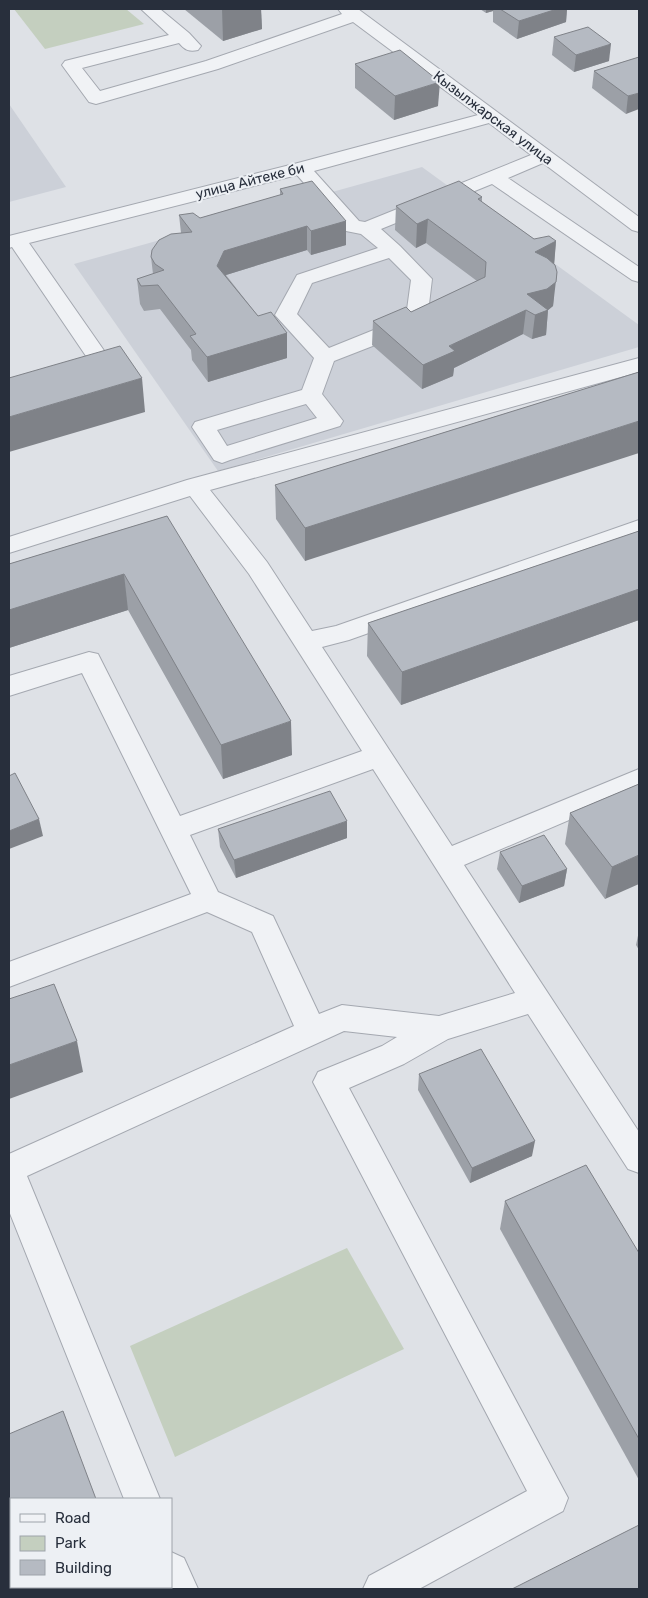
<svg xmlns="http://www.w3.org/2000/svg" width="648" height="1598" font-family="Rubik,sans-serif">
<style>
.built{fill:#ccd0d8}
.green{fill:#c4cfbf}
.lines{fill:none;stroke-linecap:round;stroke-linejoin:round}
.minor-casing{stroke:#a4a8b0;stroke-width:2}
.minor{fill:#f0f2f5;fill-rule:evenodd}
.wall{fill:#9ca0a7}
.shaded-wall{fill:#7f8288}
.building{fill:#b5bac2;stroke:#7f8288}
.labels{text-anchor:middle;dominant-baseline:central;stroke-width:4;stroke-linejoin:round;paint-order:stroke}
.far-street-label{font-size:14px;fill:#282f3c;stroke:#edf0f4}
</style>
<rect width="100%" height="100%" fill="#dee1e6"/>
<!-- built -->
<g class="built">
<polygon points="9,104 66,187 9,202"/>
<polygon points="422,167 639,325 639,347 218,471 74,264"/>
</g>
<!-- green -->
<g class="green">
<polygon points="14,9 126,9 144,24 45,49"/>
<polygon points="347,1248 404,1349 175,1457 130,1346"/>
</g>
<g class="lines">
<defs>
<g id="minor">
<path d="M141,9H160L189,33L201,46L198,50C189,52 185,50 179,43L82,68L100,91L206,61L342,14L338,9H358L639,217V232L632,230L543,163L508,178L639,267V282L632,280L492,184L381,229L400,246L432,279L427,321L424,326L334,361L322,394L343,421L340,426L230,460L222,463L214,460L192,427L195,422L302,390L314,358L275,315L297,275L378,248L361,234L346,231L297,175L29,243L112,362L109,367L9,397V383L88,359L12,247L9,248V236L294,164L478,115L353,22L218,69L103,102L96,104L89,102L62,65L65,61L169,35ZM489,123L531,155L365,222L359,221L314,171ZM389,258L411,280L406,317L329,348L297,314L312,283ZM306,404L317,418L227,446L217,430Z"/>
<path d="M639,358V372L210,490L267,562L312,631L336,626L639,520V537L349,640L322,647L452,846L639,769V790L464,865L639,1132V1173L628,1169L528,1014L448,1039L404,1064L349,1088L568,1498L563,1511L419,1589H363L369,1576L527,1491L313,1082L318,1072L382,1046L397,1037L344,1031L27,1176L160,1499H124L9,1211V1154L294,1026L252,932L207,912L9,987V962L191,894L82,673L9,696V676L89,652L98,654L180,816L362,751L249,574L190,496L9,553V537L187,480ZM373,769L515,993L439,1016L342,1005L319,1014L273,916L218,892L190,835Z"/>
<polygon points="171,1552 184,1558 198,1589 160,1589 159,1587 171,1587"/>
</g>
</defs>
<!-- minor casing -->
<use href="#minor" class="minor-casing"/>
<!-- minor -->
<use href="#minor" class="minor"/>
</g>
<!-- wall -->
<g class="wall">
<polygon points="184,9 261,9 262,29 223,41"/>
<polygon points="480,9 567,9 566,22 517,39 493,22 493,11 486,13"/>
<polygon points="554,37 609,61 574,72 552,55"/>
<polygon points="639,57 626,114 592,88 594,71"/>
<polygon points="355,64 438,106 394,120 355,88"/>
<polygon points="280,189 346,221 346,245 311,255 307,250 226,275 258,316 287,333 287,358 208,382 192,360 191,350 160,309 144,311 140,304 137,279 153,274 151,257 181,233 179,215 200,218 280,195"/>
<polygon points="482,197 482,202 534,239 556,241 554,264 554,296 553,306 548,310 546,335 532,339 523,334 454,368 453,376 422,389 372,345 373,321 411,312 477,281 426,243 416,248 395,230 396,206"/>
<polygon points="639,372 305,561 276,519 275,485"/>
<polygon points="167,516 292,755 223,779 128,610 9,648 9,564"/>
<polygon points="639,531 639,620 401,705 367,656 368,623"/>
<polygon points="639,784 605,899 565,844 570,813"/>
<polygon points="218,829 347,838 236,878 220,847"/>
<polygon points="500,852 567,869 564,886 519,903 497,869"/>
<polygon points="639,931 639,950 636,945"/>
<polygon points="419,1074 532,1156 470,1183 418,1090"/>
<polygon points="505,1201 639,1253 639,1480 500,1229"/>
</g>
<!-- shaded-wall -->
<g class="shaded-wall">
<polygon points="222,9 261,9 262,29 223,41"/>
<polygon points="486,9 494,9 493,11 486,13"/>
<polygon points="557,9 567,9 566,22 517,39 519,21"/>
<polygon points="611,44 609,61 574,72 576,55"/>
<polygon points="440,82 438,106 394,120 395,96"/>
<polygon points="639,93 639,109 626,114 628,96"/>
<polygon points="428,219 426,243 416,248 417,224"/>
<polygon points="346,221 346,245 311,255 311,231"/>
<polygon points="307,226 307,250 226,275 218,290 217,266 224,251"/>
<polygon points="556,241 554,266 535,252"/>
<polygon points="557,272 553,306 547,311 548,310 546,335 532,339 535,315 526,310 523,334 454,368 453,376 422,389 423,365 527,294"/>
<polygon points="287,333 287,358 208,382 207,357"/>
<polygon points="142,378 145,412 9,452 9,417"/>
<polygon points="639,421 639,453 305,561 305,528"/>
<polygon points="124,574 128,610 9,648 9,610"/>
<polygon points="639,589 639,620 401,705 402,672"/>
<polygon points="291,721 292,755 223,779 221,745"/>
<polygon points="39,819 43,836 9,849 9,831"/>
<polygon points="347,821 347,838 236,878 234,860"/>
<polygon points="639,855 639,884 605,899 612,867"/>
<polygon points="567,869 564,886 519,903 522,886"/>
<polygon points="77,1041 83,1072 9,1099 9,1065"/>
<polygon points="535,1141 532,1156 470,1183 472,1168"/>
</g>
<!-- building -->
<g class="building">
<polygon points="500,9 557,9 519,21"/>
<polygon points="588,27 611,44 576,55 554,37"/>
<polygon points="400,50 440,82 395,96 355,64"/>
<polygon points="639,57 639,93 628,96 594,71"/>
<polygon points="312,181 346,221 311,231 307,226 224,251 217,266 258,316 271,312 287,333 207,357 190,336 196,334 158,285 141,286 137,279 164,270 155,264 151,257 152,250 159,240 171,234 192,232 179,215 193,213 200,218 283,194 280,189"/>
<polygon points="459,181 482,197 478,199 534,239 549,236 556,241 535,252 547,258 555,265 557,272 556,282 547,289 527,294 548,310 535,315 526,310 449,346 455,351 423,365 373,321 406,307 411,312 485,277 486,262 428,219 417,224 396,206"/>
<polygon points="120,346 142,378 9,417 9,378"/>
<polygon points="639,372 639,421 305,528 275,485"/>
<polygon points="167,516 291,721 221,745 124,574 9,610 9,564"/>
<polygon points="639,531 639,589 402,672 368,623"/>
<polygon points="15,773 39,819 9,831 9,776"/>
<polygon points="639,784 639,855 612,867 570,813"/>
<polygon points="330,791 347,821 234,860 218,829"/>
<polygon points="544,835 567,869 522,886 500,852"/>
<polygon points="54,984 77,1041 9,1065 9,999"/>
<polygon points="481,1049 535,1141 472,1168 419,1074"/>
<polygon points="586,1165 639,1253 639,1439 505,1201"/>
<polygon points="63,1411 96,1499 11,1499 11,1587 128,1587 129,1589 9,1589 9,1434"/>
<polygon points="639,1525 639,1589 512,1589"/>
</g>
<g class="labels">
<!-- far-street labels -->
<g class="far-street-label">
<text transform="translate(493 118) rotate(37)">Кызылжарская улица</text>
<text transform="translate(250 181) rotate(-14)">улица Айтеке би</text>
</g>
</g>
<!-- border -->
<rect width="648" height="1598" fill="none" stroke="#282f3c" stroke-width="20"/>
<!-- legend -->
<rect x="10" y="1498" width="162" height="90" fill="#edf0f4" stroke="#9ea3aa"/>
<rect x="20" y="1514" width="25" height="8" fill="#f0f2f5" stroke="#9ea3aa"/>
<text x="55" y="1523" font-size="15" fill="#282f3c">Road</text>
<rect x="20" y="1536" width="25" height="15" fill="#c4cfbf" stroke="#9ea3aa"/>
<text x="55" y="1548" font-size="15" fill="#282f3c">Park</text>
<rect x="20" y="1560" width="25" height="15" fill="#b5bac2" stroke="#9ea3aa"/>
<text x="55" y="1573" font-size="15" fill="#282f3c">Building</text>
</svg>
